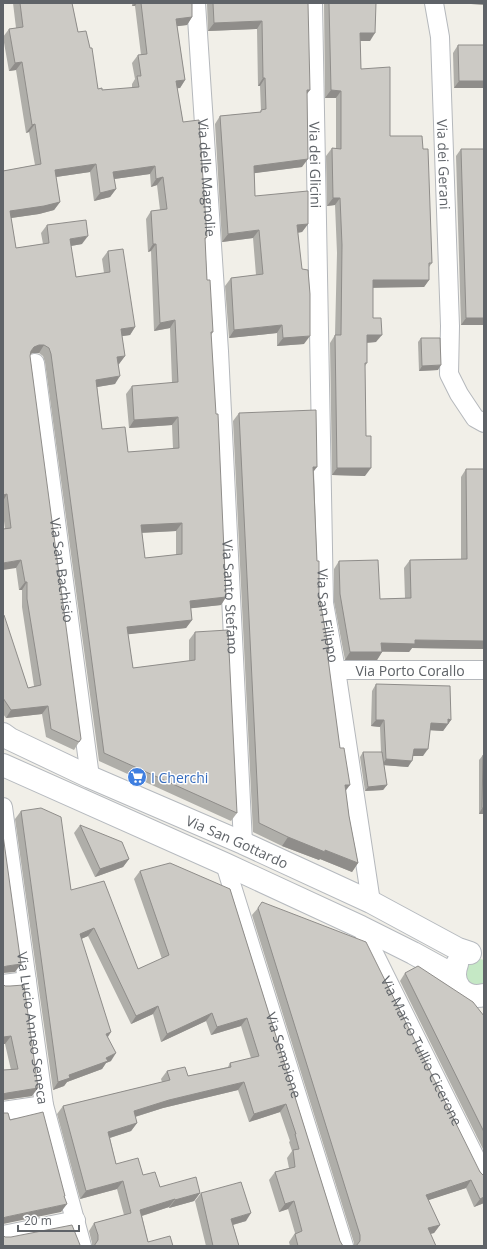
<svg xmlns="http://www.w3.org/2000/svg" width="487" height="1249" font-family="'Open Sans',sans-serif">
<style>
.green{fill:#c5e8c5}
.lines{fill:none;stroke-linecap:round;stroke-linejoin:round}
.minor-casing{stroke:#b5b8bc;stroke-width:20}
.secondary-casing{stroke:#b6babf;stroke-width:24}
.minor{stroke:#fff;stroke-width:18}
.secondary{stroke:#fff;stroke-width:22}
.wall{fill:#afaea9;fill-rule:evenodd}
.shaded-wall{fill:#8f8d8a}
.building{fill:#cccac5;stroke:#8f8d8a;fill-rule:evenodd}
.labels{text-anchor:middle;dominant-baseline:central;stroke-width:3;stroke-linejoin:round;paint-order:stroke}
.street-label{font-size:14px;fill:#5f6368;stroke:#fff}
.shop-label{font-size:14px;fill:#366cbe;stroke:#fff;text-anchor:start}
</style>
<rect width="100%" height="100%" fill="#f1efe8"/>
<!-- green -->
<polygon class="green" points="476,958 484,960 484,988 463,982 467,962"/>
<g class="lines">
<defs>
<g id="minor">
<path id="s1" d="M196,3L219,351L243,843"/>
<path id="s2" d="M313,3L324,603L336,670L371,902"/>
<path id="s3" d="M434,3L440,37L450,326L449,374L459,394L475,418L484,423"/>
<path id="s4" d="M35,363L90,777"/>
<path id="s5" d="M336,670H484"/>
<path id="s6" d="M3,807L44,1105L82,1246"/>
<path id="s7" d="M225,864L344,1246"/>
<path id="s8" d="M361,927L484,1175"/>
<polyline points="3,984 27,981"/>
<polyline points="3,1111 44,1105"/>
<polyline points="3,1235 76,1220"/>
</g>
<g id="secondary">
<path id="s9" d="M3,734L10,739L90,777L243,843L371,902L458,949L470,953"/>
<polyline points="3,765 225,864 361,927 413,953 444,970 455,977"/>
<path d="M457,964C450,983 463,1000 484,995"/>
</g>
</defs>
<!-- minor casing -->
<use href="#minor" class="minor-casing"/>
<!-- secondary casing -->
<use href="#secondary" class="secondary-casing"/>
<!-- minor -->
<use href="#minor" class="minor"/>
<!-- secondary -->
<use href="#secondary" class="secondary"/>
</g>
<!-- wall -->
<g class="wall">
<path d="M13,3H72L78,32L98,89L102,90L132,88V84L135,79L132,63L138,55H141L135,6H132V3H192V17L187,25L177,26L185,80L180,88H177L183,122L207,237L205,240L207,280L213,332L211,335L226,597L221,605L191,608L192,620L186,628L128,634L133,668L189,661V640L195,632L237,813L231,821L99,761L45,362L43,356L39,353H33L30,354V356L79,742L74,750L46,737L42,714L6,718L3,714V616L28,688L34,686L22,607V590H19L16,568L5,529L3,513V171L35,165L29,132L26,133L16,70L9,71L3,37L9,29L16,28ZM90,172L94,201L110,197L116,189L114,179L150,174L151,187L157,185L160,210L151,211L146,219L148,252L151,251L154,331L170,328L172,383L132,386L126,394L129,428L172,425L173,449L128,452L102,429L97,387L115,384L119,364L125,356L122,336L130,335L135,327L108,251L102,259L104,273L76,277L71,246L82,244L47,225L41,233L43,244L16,248L11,218L39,214L54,210L60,202L56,177ZM176,531V555L145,558L142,533Z"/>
<polygon points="207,3 308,3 307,95 302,167 254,173 255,196 308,224 302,232 298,233 304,344 277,346 277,333 229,338 225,286 231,278 256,275 253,238 222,242 215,124 220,116 260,112 261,111 260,86 258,86 257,29 208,31"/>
<polygon points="324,3 376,3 370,41 360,41 361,69 390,136 423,149 432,263 429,267 429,280 424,287 373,287 373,318 376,342 367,343 367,363 365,366 365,476 332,475 330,343 335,335 337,253 335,205 327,206 326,156 332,148 336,148 336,98 325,98"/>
<polygon points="458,45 484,88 454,88 453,53"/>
<polygon points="461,149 484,149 484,325 461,325 456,156"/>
<polygon points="421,338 438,370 419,371 418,342"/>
<polygon points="239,413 314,472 317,561 319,595 329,651 327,654 349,816 358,863 352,872 320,859 319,860 282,846 253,832 233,421"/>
<polygon points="466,469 484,469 484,649 412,648 409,652 382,652 377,660 345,660 334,602 334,569 339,561 380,599 405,598 404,568 410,560 461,559 461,477"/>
<polygon points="376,684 451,720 443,731 430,730 423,756 413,756 408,767 384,765 387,785 383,790 365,791 360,757 363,752 381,752 380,727 371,726 372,691"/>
<polygon points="483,755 484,814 479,814 479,760"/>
<polygon points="21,811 71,890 138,969 162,959 134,879 140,871 230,889 340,1241 343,1246 290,1246 289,1242 295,1233 288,1209 279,1212 269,1180 275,1172 289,1168 287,1158 292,1151 289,1142 290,1141 280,1112 249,1122 238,1090 163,1108 135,1117 137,1123 131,1131 110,1138 116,1164 143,1175 160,1187 200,1193 194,1201 169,1208 169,1207 142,1216 148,1242 173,1246 92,1246 92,1243 89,1231 94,1223 124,1215 117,1189 80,1199 57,1114 63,1106 162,1082 161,1079 167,1071 188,1076 228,1067 230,1063 251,1058 241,1026 211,1035 206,1021 161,1042 153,1014 131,1024 88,936 81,939 107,1037 111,1061 106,1063 102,1069 67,1082 64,1086 53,1090 15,819"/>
<polygon points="80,825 129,859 123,867 95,877 74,833"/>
<polygon points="258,908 484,1176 484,1203 474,1207 466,1188 428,1200 440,1225 434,1233 430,1234 436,1246 354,1246 354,1243 252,915"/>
<polygon points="405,973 484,1016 484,1151 400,981"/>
<polygon points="3,984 32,1096 3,1100 3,1070 11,1070 5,1044"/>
<polygon points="201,1193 246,1221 233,1225 239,1246 206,1246 195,1201"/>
</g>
<!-- shaded-wall -->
<g class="shaded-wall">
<polygon points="135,3 137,3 135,6 132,6"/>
<polygon points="471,3 484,3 484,5 471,4"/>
<polygon points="192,17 187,25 171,27 176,19"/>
<polygon points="262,21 257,29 208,31 214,23"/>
<polygon points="360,33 375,33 370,41 355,41"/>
<polygon points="22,62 16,70 9,71 15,63"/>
<polygon points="263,78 265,78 260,86 258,86"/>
<polygon points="185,80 180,88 171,89 176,81"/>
<polygon points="459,81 484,81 484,88 454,88"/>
<polygon points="307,90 310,90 304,98"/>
<polygon points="331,90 341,91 336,98 325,98"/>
<polygon points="35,124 29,132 26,133 32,125"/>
<polygon points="308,159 302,167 248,174 254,166"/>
<polygon points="96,164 90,172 49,178 55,170"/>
<polygon points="155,166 150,174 107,180 113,172"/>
<polygon points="163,177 157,185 151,187 156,179"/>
<polygon points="116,189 110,197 94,201 100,193"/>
<polygon points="333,198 340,198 335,205 327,206"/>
<polygon points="60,202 54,210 39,214 4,219 10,211"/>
<polygon points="308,224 302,232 291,233 297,225"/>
<polygon points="259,230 253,238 222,242 228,234"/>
<polygon points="88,236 82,244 65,247 70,239"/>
<polygon points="153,244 156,244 151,251 148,252"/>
<polygon points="373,280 429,280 424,287 368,288"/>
<polygon points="466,318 484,318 484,325 461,325"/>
<polygon points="175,320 170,328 154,331 160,323"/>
<polygon points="282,325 277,333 229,338 234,330"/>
<polygon points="135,327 130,335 116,337 121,329"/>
<polygon points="367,335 382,335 376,342 361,343"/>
<polygon points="310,336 304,344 277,346 283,338"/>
<polygon points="39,345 44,345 39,353 33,353 28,355 34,347"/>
<polygon points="125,356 119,364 112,365 117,357"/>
<polygon points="441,365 438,370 419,371 422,366"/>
<polygon points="120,376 115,384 91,388 96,380"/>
<polygon points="178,417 172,425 129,428 134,420"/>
<polygon points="313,467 317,467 311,475"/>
<polygon points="337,468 371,468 365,476 332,475"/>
<polygon points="7,494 3,501 3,495"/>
<polygon points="182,523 176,531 135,533 141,525"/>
<polygon points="21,560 16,568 3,570 3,563"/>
<polygon points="25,582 27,582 22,590 19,590"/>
<polygon points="226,597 221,605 185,609 190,601"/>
<polygon points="192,620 186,628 122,635 127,627"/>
<polygon points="415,640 484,641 484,649 412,648 409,652 375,651 381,643"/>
<polygon points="350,652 382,652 377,660 345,660"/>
<polygon points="48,706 42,714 6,718 11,710"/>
<polygon points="448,719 451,720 443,731 426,730 431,723"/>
<polygon points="376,720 384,720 380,727 371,726"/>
<polygon points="414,749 428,749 423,756 409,756"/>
<polygon points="386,759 412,761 408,767 382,765"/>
<polygon points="345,785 350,785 344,793"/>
<polygon points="387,785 383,790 365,791 368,787"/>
<polygon points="482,808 484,808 484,814 479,814"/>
<polygon points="288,837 325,850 358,863 352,872 320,859 319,860 282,846"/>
<polygon points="129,859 123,867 95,877 100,869"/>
<polygon points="94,928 88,936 74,942 80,934"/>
<polygon points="21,964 15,972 3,973 3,967 7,966"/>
<polygon points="158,1006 153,1014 131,1024 136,1016"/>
<polygon points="212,1013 206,1021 161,1042 167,1034"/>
<polygon points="247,1018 241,1026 211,1035 217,1027"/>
<polygon points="111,1032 106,1040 106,1034"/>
<polygon points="11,1036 5,1044 3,1044 3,1037"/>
<polygon points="116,1053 111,1061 106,1063 102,1069 67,1082 64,1086 53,1090 58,1082 69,1075"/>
<polygon points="244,1082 238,1090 163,1108 128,1119 134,1111 169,1100"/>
<polygon points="38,1088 32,1096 3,1100 3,1094 7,1093"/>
<polygon points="286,1104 280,1112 249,1122 254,1114"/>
<polygon points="137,1123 131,1131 103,1140 108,1132"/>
<polygon points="471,1180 466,1188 420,1203 426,1195"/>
<polygon points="123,1181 117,1189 80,1199 86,1191"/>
<polygon points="200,1193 194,1201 169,1208 175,1200"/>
<polygon points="484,1197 484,1203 474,1207 480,1199"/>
<polygon points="175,1199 169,1207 135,1218 140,1210"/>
<polygon points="294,1201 288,1209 279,1212 285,1204"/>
<polygon points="67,1204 61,1212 3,1224 3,1218 6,1217"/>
<polygon points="251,1213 246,1221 225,1227 231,1219"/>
<polygon points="440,1225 434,1233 422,1236 428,1228"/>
</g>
<!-- building -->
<g class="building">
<path d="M20,3H72L78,32L86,31L90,48H92L98,89L102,88V90L139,87L137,76H141L138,55L147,54L141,3H192V17L176,19L185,80L176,81L183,122L199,120L207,237L205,238L207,280H210L213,332H211L216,414H218L226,597L190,601L192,620L127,627L133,668L195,660V632L228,630L237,813L104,753L51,354L49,348L44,345H39L34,347L31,351L30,356L81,739L79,742L51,729L48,706L11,710L3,698V616L4,615L28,688L41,685L27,599V582H25L21,560L3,563V529L11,528L7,494L3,495V171L41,164L35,124L32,125L22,62L15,63L9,29L23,27ZM96,164L100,193L116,189L113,172L155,166L156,179L163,177L167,209L151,211L153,244H156L160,323L175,320L178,382L132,386L134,420L178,417L179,448L128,452L125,427L102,429L96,380L120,376L117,357L125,356L121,329L135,327L123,249L108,251L110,272L76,277L70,239L88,236L86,220L47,225L49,243L16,248L10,211L44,206L60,202L55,170ZM182,523V554L145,558L141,525Z"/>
<polygon points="213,3 308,3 310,90 307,90 308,159 254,166 255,196 308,191 308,224 297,225 302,269 308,270 310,294 310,336 283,338 282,325 234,330 231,278 263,274 259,230 228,234 220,116 261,112 261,110 266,109 265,78 263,78 262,21 214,23"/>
<polygon points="329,3 376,3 375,33 360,33 361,69 390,67 390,136 422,136 423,149 428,149 432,263 429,263 429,280 373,280 373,318 381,318 382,335 367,335 367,363 365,363 366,436 371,436 371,468 337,468 335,335 341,335 342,245 340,198 333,198 332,148 341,149 341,91 331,90"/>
<polygon points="458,45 484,45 484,81 459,81"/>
<polygon points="461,149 484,149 484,318 466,318"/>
<polygon points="421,338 440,338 441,365 422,366"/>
<polygon points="316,410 317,467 313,467 317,561 319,561 319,595 329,651 327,651 340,748 344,748 350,785 345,785 349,816 358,863 325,850 325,852 288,837 259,823 239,413"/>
<polygon points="466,469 484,469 484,641 415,640 415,644 381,643 382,652 350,652 340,594 339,561 378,560 380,599 411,598 410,560 467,559"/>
<polygon points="376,684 450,686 451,720 448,719 448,724 431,723 428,749 414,749 412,761 386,759 384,720 376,720"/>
<polygon points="363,752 382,752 387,785 368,787"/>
<polygon points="483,755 484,755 484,808 482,808"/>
<polygon points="41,808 61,817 71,890 104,881 138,969 169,955 140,871 170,863 230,889 340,1241 343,1246 298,1246 295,1234 302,1231 294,1201 285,1204 275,1172 295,1167 293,1150 299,1149 295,1134 296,1134 286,1104 254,1114 244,1082 169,1100 134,1111 137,1123 108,1132 116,1164 138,1158 143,1175 155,1172 160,1187 196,1177 200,1193 175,1200 175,1199 140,1210 148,1242 170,1236 173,1246 94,1246 98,1240 98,1235 94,1223 131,1213 123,1181 86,1191 63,1106 170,1080 167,1071 185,1067 188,1076 231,1067 230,1063 259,1056 247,1018 217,1027 212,1013 167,1034 158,1006 136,1016 94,928 80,934 111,1032 106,1034 116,1053 106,1058 108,1061 69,1075 70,1078 58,1082 21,811"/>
<polygon points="80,825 122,842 129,859 100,869"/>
<polygon points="3,835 21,964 7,966 3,967"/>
<polygon points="262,902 366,942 480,1172 484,1176 484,1197 480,1199 471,1180 426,1195 440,1225 428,1228 436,1246 356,1246 360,1241 360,1235 258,908"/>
<polygon points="418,966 473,1002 484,1016 484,1132 405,973"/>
<polygon points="3,984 5,986 10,986 24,985 38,1088 7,1093 3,1094 3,1070 18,1069 11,1036 3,1037"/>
<polygon points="3,1112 4,1113 8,1113 10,1120 43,1112 65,1196 64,1196 67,1204 6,1217 3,1218"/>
<polygon points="241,1182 251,1213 231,1219 239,1246 213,1246 201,1193"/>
<polygon points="72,1225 80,1245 81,1246 3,1246 3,1235 5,1237 11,1237"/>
</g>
<!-- icons -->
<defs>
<symbol id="supermarket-disc" viewBox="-11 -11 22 22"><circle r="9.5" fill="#3f7fe0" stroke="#fff"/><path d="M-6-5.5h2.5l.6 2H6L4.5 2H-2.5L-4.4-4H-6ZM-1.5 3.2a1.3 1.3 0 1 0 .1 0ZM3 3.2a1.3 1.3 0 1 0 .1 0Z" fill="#fff"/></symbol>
</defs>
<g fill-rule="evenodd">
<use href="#supermarket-disc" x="126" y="766" width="22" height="22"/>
</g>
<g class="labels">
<!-- street labels -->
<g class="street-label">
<text stroke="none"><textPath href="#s3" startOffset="162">Via dei Gerani</textPath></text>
<text stroke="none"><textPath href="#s2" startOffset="162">Via dei Glicini</textPath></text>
<text stroke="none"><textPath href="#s1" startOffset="175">Via delle Magnolie</textPath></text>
<text stroke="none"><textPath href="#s4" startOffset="209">Via San Bachisio</textPath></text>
<text stroke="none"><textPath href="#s1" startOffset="595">Via Santo Stefano</textPath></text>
<text stroke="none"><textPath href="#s2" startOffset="613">Via San Filippo</textPath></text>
<text stroke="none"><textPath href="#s5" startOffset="74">Via Porto Corallo</textPath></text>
<text stroke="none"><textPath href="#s9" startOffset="258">Via San Gottardo</textPath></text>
<text stroke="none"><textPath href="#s6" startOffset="223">Via Lucio Anneo Seneca</textPath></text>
<text stroke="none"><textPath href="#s8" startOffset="138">Via Marco Tullio Cicerone</textPath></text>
<text stroke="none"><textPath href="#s7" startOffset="200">Via Sempione</textPath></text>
</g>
<!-- shop labels -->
<g class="shop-label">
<text x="151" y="777">I Cherchi</text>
</g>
</g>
<!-- border -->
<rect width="487" height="1249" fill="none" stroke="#5f6368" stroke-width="8"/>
<!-- scale -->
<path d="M18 1225v6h61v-6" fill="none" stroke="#5f6368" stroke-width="2"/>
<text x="24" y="1225" font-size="12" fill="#5f6368" stroke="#ffffff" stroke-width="3" paint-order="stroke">20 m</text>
</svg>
